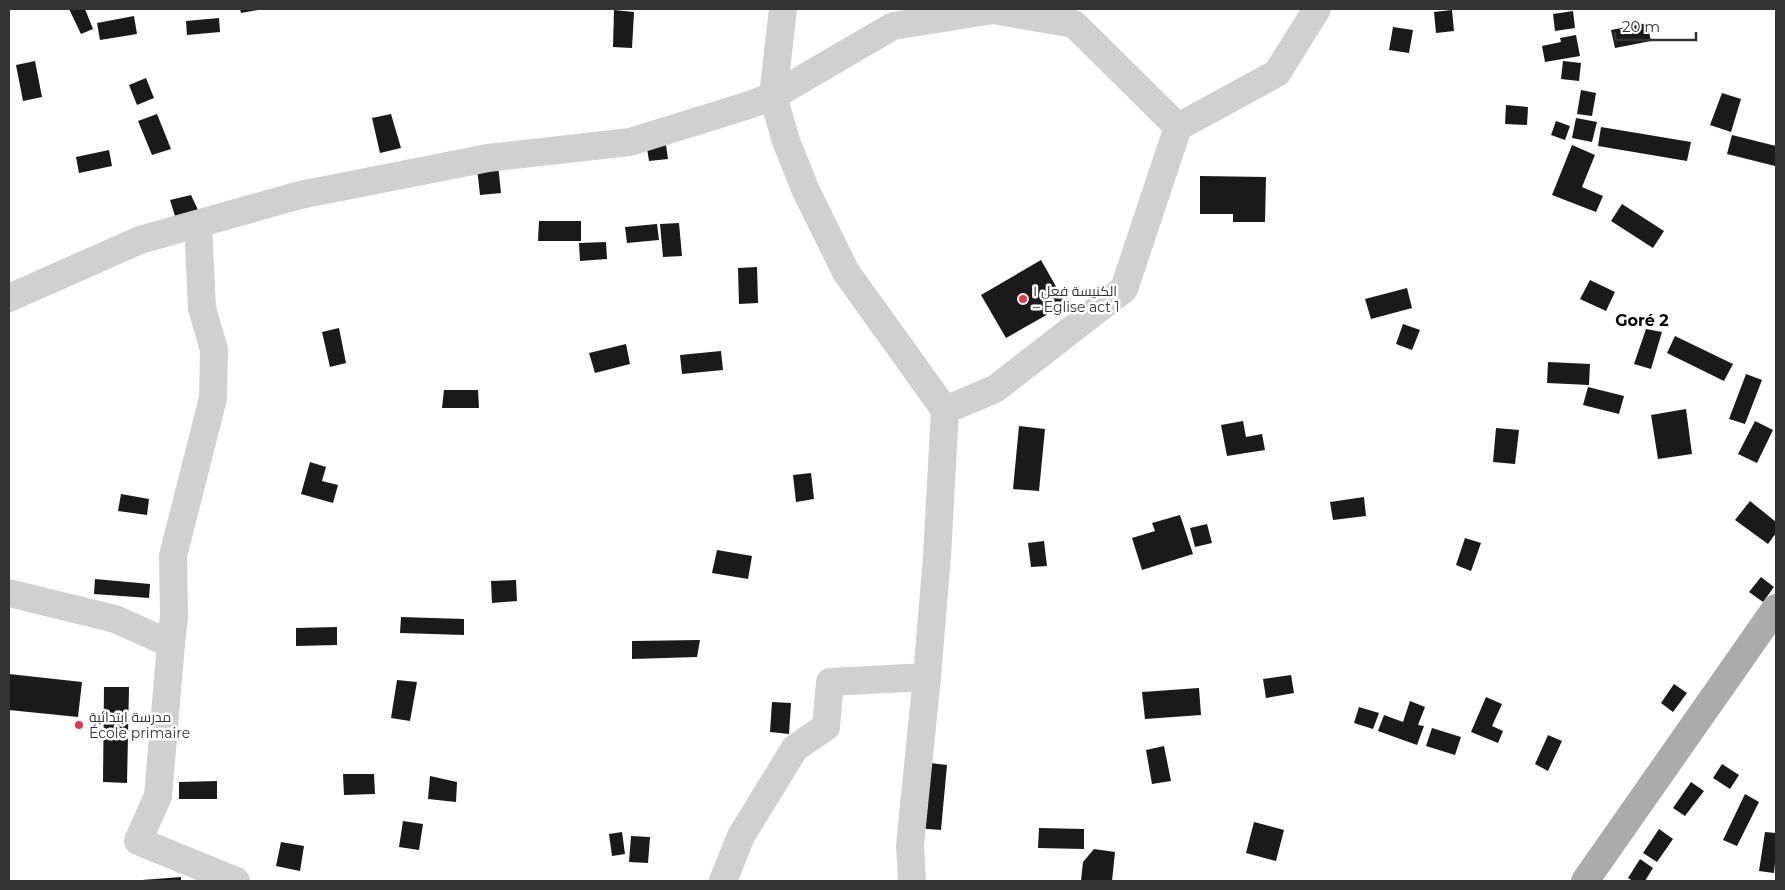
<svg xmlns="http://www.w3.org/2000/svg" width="1785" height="890" font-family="Montserrat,Cairo,sans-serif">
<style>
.building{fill:#1a1a1a}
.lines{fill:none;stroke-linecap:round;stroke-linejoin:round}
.minor{stroke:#d0d0d0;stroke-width:28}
.major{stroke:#ababab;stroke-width:28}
.poi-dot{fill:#e63946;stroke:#fff;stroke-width:2}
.labels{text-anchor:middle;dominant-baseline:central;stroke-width:5;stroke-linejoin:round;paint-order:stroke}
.poi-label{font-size:14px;fill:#333;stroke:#fff;text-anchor:start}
.quarter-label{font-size:16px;font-weight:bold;fill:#000;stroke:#fff}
</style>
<rect width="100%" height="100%" fill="#fff"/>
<!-- building -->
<g class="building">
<polygon points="69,9 85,9 93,29 81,34"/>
<polygon points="240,9 258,9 258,10 241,13"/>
<polygon points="614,10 634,12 632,48 613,47"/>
<polygon points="1452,10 1454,31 1436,33 1434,12"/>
<polygon points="1573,11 1575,28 1555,31 1553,14"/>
<polygon points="134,16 137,34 100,40 97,23"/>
<polygon points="219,18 220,32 187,35 186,21"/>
<polygon points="1647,23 1651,41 1615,48 1611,30"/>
<polygon points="1393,27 1413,30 1409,53 1389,50"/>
<polygon points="1576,35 1580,56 1545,62 1542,46 1561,42 1560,38"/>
<polygon points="35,61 42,97 23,101 16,65"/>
<polygon points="1563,61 1581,63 1579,81 1561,79"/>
<polygon points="146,78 154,98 137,105 129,85"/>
<polygon points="1581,90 1596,93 1592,116 1577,114"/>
<polygon points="1722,93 1741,99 1731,132 1710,125"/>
<polygon points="1506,105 1528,107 1527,125 1505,124"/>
<polygon points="157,114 171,149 152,155 138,121"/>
<polygon points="391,114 401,148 380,153 372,118"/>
<polygon points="1576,118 1597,122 1592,142 1572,138"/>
<polygon points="1556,121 1570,126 1565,140 1551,135"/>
<polygon points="1601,127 1691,142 1687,161 1598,146"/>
<polygon points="1732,135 1776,146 1775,166 1727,154"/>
<polygon points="666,145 668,159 649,161 647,148"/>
<polygon points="1572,145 1595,155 1582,187 1603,196 1596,212 1552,195"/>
<polygon points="109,150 112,166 79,173 76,157"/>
<polygon points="498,165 501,193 480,195 477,168"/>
<polygon points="1200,176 1266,177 1265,222 1233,222 1233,214 1200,214"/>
<polygon points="191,195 198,210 175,216 170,200"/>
<polygon points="1622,204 1664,231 1653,248 1611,221"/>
<polygon points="539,221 581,221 581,241 538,241"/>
<polygon points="679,223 682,256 663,257 660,224"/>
<polygon points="657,224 659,240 627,243 625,227"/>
<polygon points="606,242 607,259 580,261 579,243"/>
<polygon points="1041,260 1066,304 1006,338 981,295"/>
<polygon points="757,267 758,303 739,304 738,268"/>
<polygon points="1590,280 1615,292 1606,311 1580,299"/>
<polygon points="1407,288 1412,308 1371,319 1365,299"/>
<polygon points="1403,324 1420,330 1412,350 1396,344"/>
<polygon points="339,328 346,363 330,367 322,332"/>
<polygon points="1646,329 1662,332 1651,369 1634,364"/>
<polygon points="1675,336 1733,364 1724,381 1667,353"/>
<polygon points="626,344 630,364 595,373 589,353"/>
<polygon points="721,351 723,370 682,374 680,355"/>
<polygon points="1548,362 1590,364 1589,385 1547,383"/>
<polygon points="1746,374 1762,380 1745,424 1729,419"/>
<polygon points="1588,387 1624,396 1619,414 1583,405"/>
<polygon points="444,390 478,390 479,408 442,408"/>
<polygon points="1686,409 1692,454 1658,459 1651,415"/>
<polygon points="1243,421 1246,437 1262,434 1265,450 1227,456 1221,425"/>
<polygon points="1755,421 1773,430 1757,463 1738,454"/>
<polygon points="1019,426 1045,429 1039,491 1013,489"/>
<polygon points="1496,428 1519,430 1515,464 1493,462"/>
<polygon points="310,462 326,467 322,481 338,485 333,503 301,494"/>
<polygon points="811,473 814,499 796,502 793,475"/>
<polygon points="121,494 149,499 147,515 118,511"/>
<polygon points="1364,497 1366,516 1333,520 1330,502"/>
<polygon points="1750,501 1776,522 1776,533 1768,544 1735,520"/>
<polygon points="1180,515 1193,554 1142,570 1132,538 1155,531 1152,523"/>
<polygon points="1207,524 1212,543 1195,547 1190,528"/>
<polygon points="1465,538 1481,543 1471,571 1456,565"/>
<polygon points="1044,541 1047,566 1031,567 1028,543"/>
<polygon points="717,550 752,556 748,579 712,573"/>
<polygon points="1761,577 1774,587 1763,602 1749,592"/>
<polygon points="95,579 150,584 149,598 94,594"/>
<polygon points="516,580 517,601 492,603 491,581"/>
<polygon points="401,617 464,619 464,635 400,633"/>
<polygon points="337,627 337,645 296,646 296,628"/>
<polygon points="700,640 697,657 632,659 632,641"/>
<polygon points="9,674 82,682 78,717 9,710"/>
<polygon points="1291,675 1294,693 1266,698 1263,679"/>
<polygon points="397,680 417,682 410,721 391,718"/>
<polygon points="1674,684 1687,693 1673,712 1661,703"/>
<polygon points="104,687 129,687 127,783 103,782"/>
<polygon points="1199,688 1201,715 1145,719 1142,692"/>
<polygon points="1486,697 1502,704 1492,726 1503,731 1498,743 1471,732"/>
<polygon points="1410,701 1425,707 1418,725 1424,726 1417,745 1378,731 1384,715 1403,722"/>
<polygon points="772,702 791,703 789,734 770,732"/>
<polygon points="1359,707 1379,713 1373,729 1354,723"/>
<polygon points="1432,728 1461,737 1455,755 1426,746"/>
<polygon points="1548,735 1562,741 1548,771 1535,764"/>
<polygon points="1164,746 1171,781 1152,784 1146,750"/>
<polygon points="922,762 947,765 941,830 916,828"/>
<polygon points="1722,764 1739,775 1730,789 1713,778"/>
<polygon points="343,774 374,774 375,794 344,795"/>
<polygon points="430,776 457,782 456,802 428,799"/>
<polygon points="217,781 217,799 179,799 179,782"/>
<polygon points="1691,782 1704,791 1685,816 1673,808"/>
<polygon points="1745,794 1759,802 1737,846 1723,840"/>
<polygon points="403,821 423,824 419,850 399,847"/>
<polygon points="1254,822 1284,830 1276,861 1246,853"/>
<polygon points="1039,828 1084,829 1084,849 1038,848"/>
<polygon points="1659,829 1673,839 1657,862 1643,853"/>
<polygon points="622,832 625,854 612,856 609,834"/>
<polygon points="1765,832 1776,833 1776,853 1774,873 1759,871"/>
<polygon points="631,836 650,837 648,863 629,862"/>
<polygon points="281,842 304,846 300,871 276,866"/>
<polygon points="1094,849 1115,852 1112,881 1081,881 1083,862"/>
<polygon points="1640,859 1653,868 1645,881 1633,881 1628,878"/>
<polygon points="181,877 181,881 142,881 142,880"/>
</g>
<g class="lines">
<!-- minor -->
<g class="minor">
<polyline points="783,9 773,96 786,141 806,191 846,272 945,410"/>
<polyline points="9,298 140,240 300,195 488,158 630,142 749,105 773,96 893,26 993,10 1074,24 1178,127"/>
<polyline points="9,593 115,619 171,644 158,796 138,841 236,881"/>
<polyline points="171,644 174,616 173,556 213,398 214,350 202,308 198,224"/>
<polyline points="723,881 741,836 795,748 826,727 830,682 927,677"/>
<polyline points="912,881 910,845 927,677 937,556 945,410 995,389 1124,289 1178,127 1277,73 1317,9"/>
</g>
<!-- major -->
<polyline class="major" points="1585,881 1776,608"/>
</g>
<!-- markers -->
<g class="poi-dot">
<circle cx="1023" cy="299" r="5"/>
<circle cx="79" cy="725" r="5"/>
</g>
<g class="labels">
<!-- poi labels -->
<g class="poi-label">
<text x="1033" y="291">الكنيسة فعل ۱<tspan x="1033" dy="16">– Eglise act 1</tspan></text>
<text x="89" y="717">مدرسة ابتدائية<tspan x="89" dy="16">École primaire</tspan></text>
</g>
<!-- quarter labels -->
<g class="quarter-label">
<text x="1642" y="320">Goré 2</text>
</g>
</g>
<!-- border -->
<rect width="1785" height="890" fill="none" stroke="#333333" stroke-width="20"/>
<!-- scale -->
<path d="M1615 32v8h81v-8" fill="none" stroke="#333333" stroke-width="2.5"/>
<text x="1622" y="32" font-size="15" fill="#333333" stroke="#ffffff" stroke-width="4" paint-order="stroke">20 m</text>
</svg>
